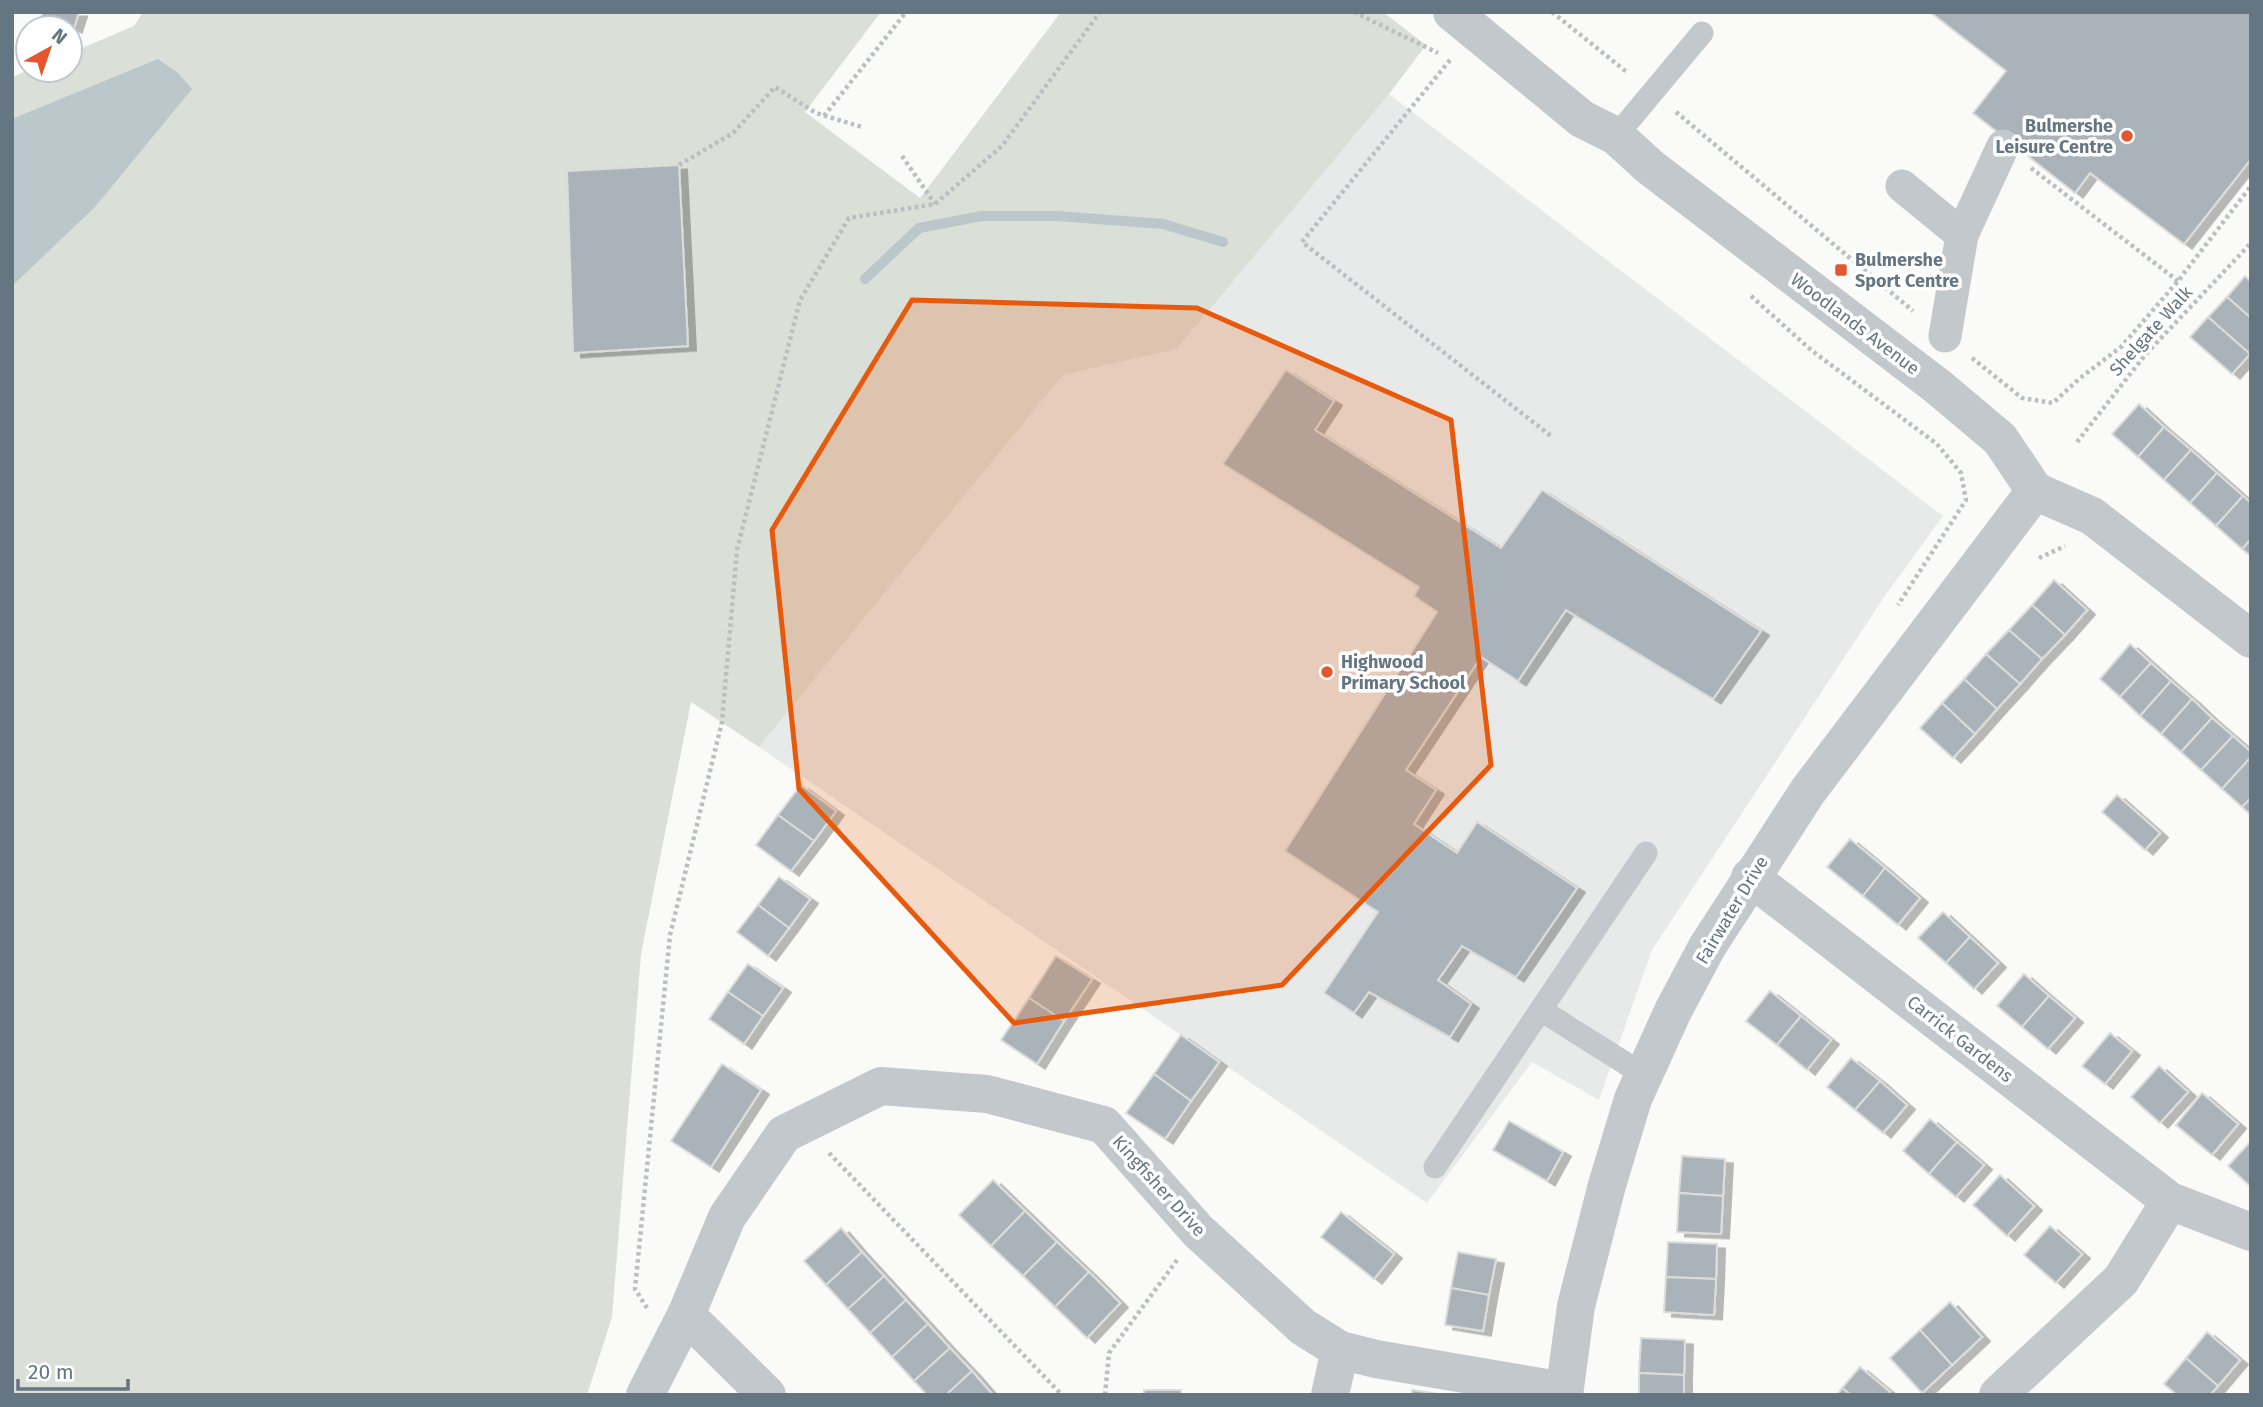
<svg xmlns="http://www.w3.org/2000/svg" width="2263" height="1407" font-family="'Fira Sans',sans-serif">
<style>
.built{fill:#e8e9e9}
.green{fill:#dadfd7}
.water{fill:#bbc7cb}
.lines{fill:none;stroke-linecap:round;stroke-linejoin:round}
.stream{stroke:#bbc7cb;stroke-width:10}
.building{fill:#aab3b9;stroke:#dcdcda;stroke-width:2;filter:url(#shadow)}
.path{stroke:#bbbfc2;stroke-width:4.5;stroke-dasharray:3.5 3.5;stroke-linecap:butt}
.service{stroke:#c3c8cc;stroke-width:23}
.pedestrian{stroke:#c3c8cc;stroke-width:33}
.minor{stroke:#c3c8cc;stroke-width:38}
.tertiary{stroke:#c3c8cc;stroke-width:38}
.marked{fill:#e8590c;fill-opacity:0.2;stroke:#e8590c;stroke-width:5;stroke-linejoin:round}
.poi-dot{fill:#e4572e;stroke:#fff;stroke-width:2.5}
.labels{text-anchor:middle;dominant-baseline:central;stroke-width:7;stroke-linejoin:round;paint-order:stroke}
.poi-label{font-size:18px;font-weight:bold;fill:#657683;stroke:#fff;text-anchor:start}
.street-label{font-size:18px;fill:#657683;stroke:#fff}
</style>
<defs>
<filter id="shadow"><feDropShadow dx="8" dy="4.5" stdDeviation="0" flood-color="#0004"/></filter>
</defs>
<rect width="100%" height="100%" fill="#fafaf8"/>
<!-- built -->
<polygon class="built" points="1389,94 1943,516 1884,597 1652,950 1599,1100 1532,1062 1427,1203 759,747 1063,375 1177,349"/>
<!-- green -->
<polygon class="green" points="143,12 881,12 805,112 920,198 1061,12 1383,12 1426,45 1389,94 1177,349 1063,375 759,747 691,702 641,954 612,1317 587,1395 12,1395 12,77 29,70 70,70 70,53 134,26"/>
<!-- water -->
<polygon class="water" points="158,59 178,73 192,89 94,208 12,286 12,119"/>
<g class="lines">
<!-- stream -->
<polyline class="stream" points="865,279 919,228 982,216 1057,216 1163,224 1223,242"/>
</g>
<!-- building -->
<g class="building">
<polygon points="43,12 79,12 74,28 41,17"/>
<polygon points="1930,12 2251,12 2251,159 2184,244 2090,173 2075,193 1973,113 2006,71"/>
<polygon points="679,165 688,346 573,353 567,171"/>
<polygon points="2245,276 2251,282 2251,318 2227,297"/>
<polygon points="2227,297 2251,318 2250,354 2208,317"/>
<polygon points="2208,317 2250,354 2232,374 2190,337"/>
<polygon points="1286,370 1334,401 1315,430 1501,548 1542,490 1761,631 1713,699 1566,610 1518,681 1481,657 1406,770 1436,790 1414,824 1457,853 1477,822 1577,888 1516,977 1462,946 1438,980 1471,1004 1450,1037 1369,992 1354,1013 1324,993 1378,912 1285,851 1437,612 1414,596 1419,587 1223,464"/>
<polygon points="2139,404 2164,427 2138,457 2112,434"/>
<polygon points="2164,427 2191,450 2164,480 2138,457"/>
<polygon points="2191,450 2217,473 2190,503 2164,480"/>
<polygon points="2217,473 2243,496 2216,526 2190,503"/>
<polygon points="2243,496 2251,503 2251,539 2242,549 2216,526"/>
<polygon points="2251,539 2251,556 2242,549"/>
<polygon points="2054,580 2087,610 2065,635 2032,605"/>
<polygon points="2032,605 2065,635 2042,659 2009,630"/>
<polygon points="2009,630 2042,659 2020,684 1986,654"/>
<polygon points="2130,644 2151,663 2120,697 2100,679"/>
<polygon points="1986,654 2020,684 1997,709 1964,679"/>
<polygon points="2151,663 2171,681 2140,716 2120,697"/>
<polygon points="1964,679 1997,709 1975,734 1942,703"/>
<polygon points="2171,681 2192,699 2161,734 2140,716"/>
<polygon points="2192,699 2212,718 2181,752 2161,734"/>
<polygon points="1942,703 1975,734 1953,758 1920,728"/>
<polygon points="2212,718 2233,736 2201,770 2181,752"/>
<polygon points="2233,736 2251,752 2251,757 2222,789 2201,770"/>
<polygon points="2251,757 2251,798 2242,807 2222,789"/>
<polygon points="801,785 836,811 814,841 778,815"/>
<polygon points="2117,795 2160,833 2145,850 2102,812"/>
<polygon points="2251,798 2251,815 2242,807"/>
<polygon points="778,815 814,841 791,871 756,845"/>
<polygon points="1850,839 1885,868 1863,896 1827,867"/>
<polygon points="1885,868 1920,898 1898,925 1863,896"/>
<polygon points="779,877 810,899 789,928 758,905"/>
<polygon points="758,905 789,928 768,956 737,932"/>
<polygon points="1943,912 1970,937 1946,963 1918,938"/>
<polygon points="1970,937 1998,963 1974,989 1946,963"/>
<polygon points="1056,956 1092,979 1064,1021 1029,998"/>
<polygon points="748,964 783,988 763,1016 728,992"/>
<polygon points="2024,974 2049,996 2022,1027 1997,1006"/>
<polygon points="1770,991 1801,1016 1777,1045 1746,1021"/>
<polygon points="728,992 763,1016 744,1044 709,1019"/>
<polygon points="2049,996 2075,1018 2048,1049 2022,1027"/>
<polygon points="1029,998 1064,1021 1037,1064 1001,1040"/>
<polygon points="1801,1016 1831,1040 1807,1070 1777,1045"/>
<polygon points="2110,1033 2132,1051 2105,1084 2082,1066"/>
<polygon points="1181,1035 1219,1062 1191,1101 1154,1074"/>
<polygon points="1851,1058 1880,1081 1855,1110 1827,1087"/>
<polygon points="722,1064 761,1090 711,1167 671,1141"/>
<polygon points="2159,1066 2188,1092 2160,1123 2131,1097"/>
<polygon points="1154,1074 1191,1101 1165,1139 1126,1113"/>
<polygon points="1880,1081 1907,1105 1883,1133 1855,1110"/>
<polygon points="2202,1093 2238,1124 2212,1155 2176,1125"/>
<polygon points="1930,1119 1957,1142 1929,1174 1903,1151"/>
<polygon points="1509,1121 1563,1152 1547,1181 1493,1150"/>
<polygon points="2251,1141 2251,1187 2228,1166"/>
<polygon points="1957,1142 1984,1165 1956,1197 1929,1174"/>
<polygon points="1682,1156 1725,1159 1723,1196 1679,1193"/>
<polygon points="2000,1175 2034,1206 2007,1236 1973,1205"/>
<polygon points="993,1180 1025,1211 991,1246 959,1215"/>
<polygon points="1679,1193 1723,1196 1721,1234 1677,1232"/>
<polygon points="1025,1211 1057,1242 1023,1276 991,1246"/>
<polygon points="1341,1212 1394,1254 1374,1279 1321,1237"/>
<polygon points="2050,1226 2082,1254 2056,1283 2024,1255"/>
<polygon points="841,1228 862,1252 826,1285 804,1261"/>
<polygon points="1057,1242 1089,1272 1055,1307 1023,1276"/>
<polygon points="1668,1242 1717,1244 1716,1279 1666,1277"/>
<polygon points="862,1252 884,1276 848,1309 826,1285"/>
<polygon points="1458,1252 1496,1259 1489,1295 1451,1288"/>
<polygon points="1089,1272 1120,1303 1087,1338 1055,1307"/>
<polygon points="884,1276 906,1300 870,1333 848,1309"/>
<polygon points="1666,1277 1716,1279 1714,1315 1664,1312"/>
<polygon points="1451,1288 1489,1295 1483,1331 1445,1325"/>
<polygon points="906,1300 928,1324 892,1357 870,1333"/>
<polygon points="1950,1302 1982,1337 1952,1365 1920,1330"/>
<polygon points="928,1324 950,1348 914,1381 892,1357"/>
<polygon points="1920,1330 1952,1365 1922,1393 1890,1358"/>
<polygon points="2207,1332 2240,1360 2218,1386 2186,1358"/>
<polygon points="1641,1338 1685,1340 1684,1375 1639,1373"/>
<polygon points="950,1348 972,1371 946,1395 927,1395 914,1381"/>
<polygon points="2186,1358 2218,1386 2210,1395 2177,1395 2164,1384"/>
<polygon points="1860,1367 1890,1392 1888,1395 1851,1395 1842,1388"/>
<polygon points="972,1371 993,1395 946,1395"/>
<polygon points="1639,1373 1684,1375 1684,1395 1639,1395"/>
<polygon points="1842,1388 1851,1395 1837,1395"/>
<rect x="1144" y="1390" width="37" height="5"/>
<polygon points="1412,1390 1446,1395 1412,1395"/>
</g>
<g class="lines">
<!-- path -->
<g class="path">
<polyline points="1354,12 1438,53"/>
<polyline points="1552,12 1628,73"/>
<polyline points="1450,60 1302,242 1551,436"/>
<polyline points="1676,112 1913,311"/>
<polyline points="824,116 906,12"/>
<polyline points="902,156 935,204"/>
<polyline points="679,165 733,133 775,87 816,113 862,127"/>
<polyline points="2031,168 2178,281"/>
<polyline points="1751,296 1811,350 1937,444 1961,473 1966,500 1898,605"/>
<polyline points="1972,358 2022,398 2053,403 2080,378 2121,347 2178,281 2251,186"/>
<polyline points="2077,442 2145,355 2251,243"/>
<polyline points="2039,558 2065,546"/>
<polyline points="829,1153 1062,1395"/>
<polyline points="647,1308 635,1289 670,935 722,722 737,550 800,300 849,218 935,204 1002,146 1100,12"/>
<polyline points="1105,1395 1109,1353 1177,1260"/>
</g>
<!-- service -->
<g class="service">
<polyline points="1616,136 1702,33"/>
<polyline points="1541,1010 1644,1075"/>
<polyline points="1435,1167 1646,853"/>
</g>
<!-- pedestrian -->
<g class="pedestrian">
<polyline points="1902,186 1962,235"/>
<polyline points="1945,336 1962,235 2003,146"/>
</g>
<!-- minor -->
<g class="minor">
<polyline points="1750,877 2170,1201 2251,1232"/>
<polyline points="686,1315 767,1395"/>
<polyline points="645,1395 686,1315 727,1217 784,1134 881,1086 987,1094 1104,1125 1198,1231 1303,1327 1340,1350 1376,1359 1564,1391"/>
<polyline points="1330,1395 1340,1350"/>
<polyline points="1998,1395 2121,1280 2170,1201"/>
</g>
<!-- tertiary -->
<g class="tertiary">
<polyline points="1452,12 1582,119 1616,136 1650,167 1937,386 2000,439 2035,491 2092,516 2251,639"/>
<polyline points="1564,1395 1576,1306 1607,1185 1633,1099 1673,1011 1707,947 1808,791 2035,491"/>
</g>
</g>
<!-- marked area -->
<path class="marked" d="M912,300L1197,308L1451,420L1491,765L1282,985L1014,1023L799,789L772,530Z"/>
<!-- markers -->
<g class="poi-dot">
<circle cx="2127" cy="136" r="7"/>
<rect x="1834" y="263" width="14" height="14" rx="3.5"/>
<circle cx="1327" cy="672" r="7"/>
</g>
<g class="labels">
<!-- poi labels -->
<g class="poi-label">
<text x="2113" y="126" text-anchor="end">Bulmershe<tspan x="2113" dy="21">Leisure Centre</tspan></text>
<text x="1855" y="260">Bulmershe<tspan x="1855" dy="21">Sport Centre</tspan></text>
<text x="1341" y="662">Highwood<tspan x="1341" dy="21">Primary School</tspan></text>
</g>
<!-- street labels -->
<g class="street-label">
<text transform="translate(1855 324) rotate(37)">Woodlands Avenue</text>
<text transform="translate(2151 331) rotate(-48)">Shelgate Walk</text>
<text transform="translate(1732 910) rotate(-59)">Fairwater Drive</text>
<text transform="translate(1960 1039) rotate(38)">Carrick Gardens</text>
<text transform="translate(1159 1186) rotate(48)">Kingfisher Drive</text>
</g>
</g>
<!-- border -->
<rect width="2263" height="1407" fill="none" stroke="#657683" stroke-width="28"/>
<!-- north arrow -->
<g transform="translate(49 49) rotate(40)"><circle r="33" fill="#ffffff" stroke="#c1c8cd" stroke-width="2"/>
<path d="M0-5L12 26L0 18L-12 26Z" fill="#e4572e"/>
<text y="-10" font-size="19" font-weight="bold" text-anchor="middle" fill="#657683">N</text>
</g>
<!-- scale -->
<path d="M18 1379v10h110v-10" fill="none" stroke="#657683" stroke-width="3.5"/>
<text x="28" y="1379" font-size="21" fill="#657683" stroke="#ffffff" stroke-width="5" paint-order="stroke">20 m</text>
</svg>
